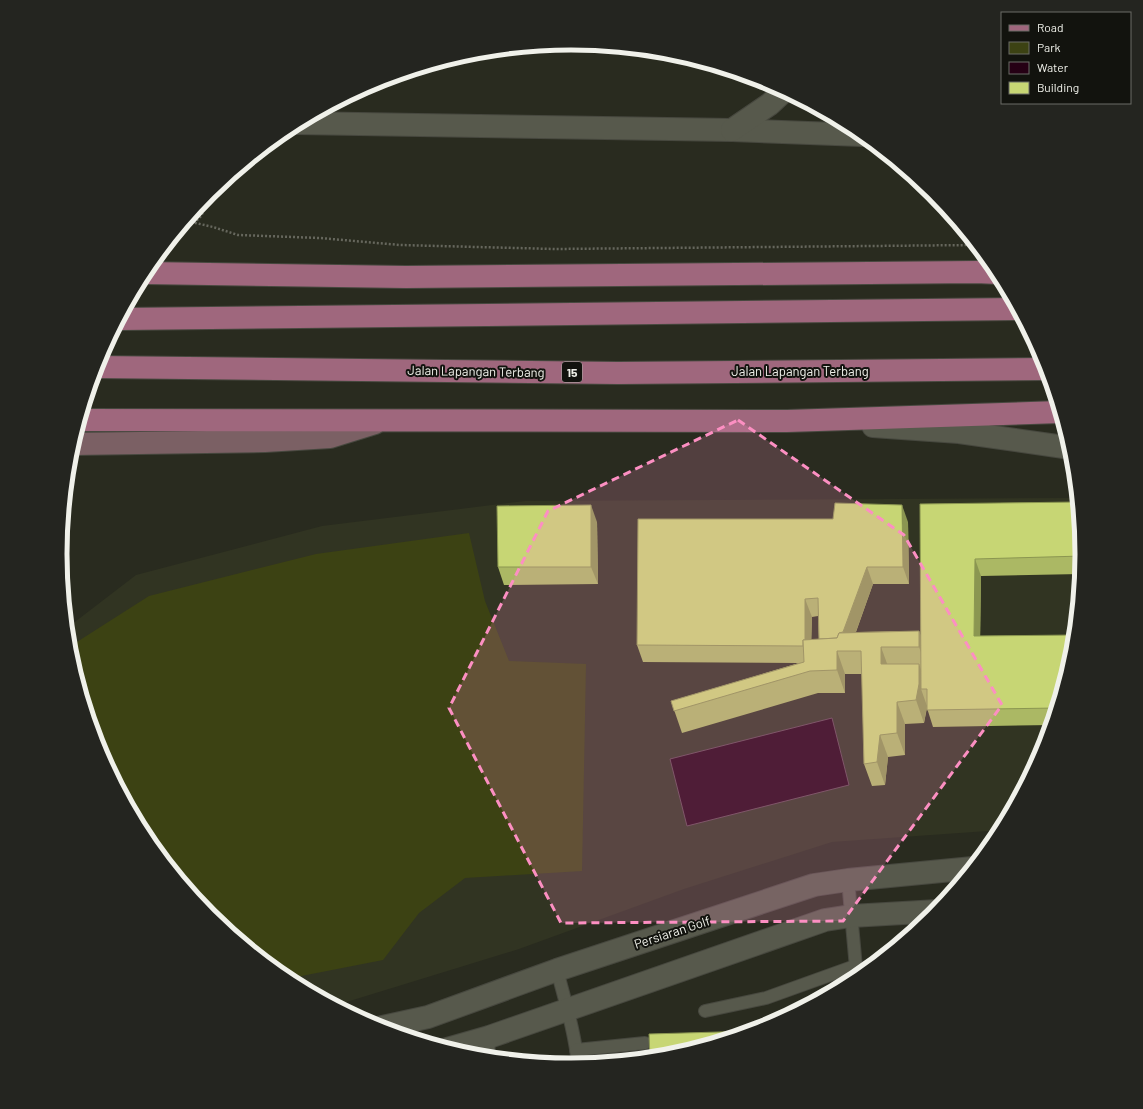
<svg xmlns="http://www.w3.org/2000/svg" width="1143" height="1109" font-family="Barlow,sans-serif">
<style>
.built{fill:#313422}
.green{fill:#3c4213}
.water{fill:#250014;stroke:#624854}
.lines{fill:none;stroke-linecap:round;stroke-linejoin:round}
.service-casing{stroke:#47483f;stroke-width:14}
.minor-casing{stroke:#47483f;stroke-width:24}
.tertiary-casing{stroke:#47483f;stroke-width:24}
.secondary-casing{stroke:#47483f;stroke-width:24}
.primary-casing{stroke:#47483f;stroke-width:24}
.path{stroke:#66675d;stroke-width:2.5;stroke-dasharray:2 2;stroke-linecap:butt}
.service{stroke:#57594c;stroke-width:12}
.minor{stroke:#57594c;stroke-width:22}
.tertiary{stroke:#57594c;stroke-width:22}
.secondary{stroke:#7b6064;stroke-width:22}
.primary{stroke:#9f677d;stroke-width:22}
.wall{fill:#abb864;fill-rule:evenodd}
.shaded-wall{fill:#8b9651}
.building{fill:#c7d674;stroke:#8b9651}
.marked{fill:#fc8fc2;fill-opacity:0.2;stroke:#fc8fc2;stroke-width:3;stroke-dasharray:8 5;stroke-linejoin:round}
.labels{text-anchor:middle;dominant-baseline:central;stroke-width:4;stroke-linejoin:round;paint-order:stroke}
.shield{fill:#12130e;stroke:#adaea8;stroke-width:1}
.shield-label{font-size:12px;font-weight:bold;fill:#f0f1ea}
.street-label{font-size:13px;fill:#f0f1ea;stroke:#12130e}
.rim{fill:none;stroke:#f0f1ea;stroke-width:5}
</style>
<rect width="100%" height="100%" fill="#292b1f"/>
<!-- built -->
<polygon class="built" points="1077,498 1083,555 1073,655 1044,750 1002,830 832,842 684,889 519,949 340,1004 333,1004 287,980 210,916 146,838 99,750 70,654 67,628 136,575 322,526 525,501"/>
<!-- green -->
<polygon class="green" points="469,533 485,601 509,661 586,664 582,871 465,878 419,913 383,960 286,979 210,916 146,838 99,750 70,654 69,647 149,596 316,554"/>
<!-- water -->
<polygon class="water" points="832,718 849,785 687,826 670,759"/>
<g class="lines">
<defs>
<g id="service">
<polyline points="848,880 857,979"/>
<path d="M557,970C565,1001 575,1033 578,1065"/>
<polyline points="705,1011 766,998 855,966"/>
<polyline points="576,1050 645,1043"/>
<polyline points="488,1058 489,1037"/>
</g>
<g id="minor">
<polyline points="298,123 732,130 862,135"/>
<polyline points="732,130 770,104 784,91"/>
</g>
<g id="tertiary">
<polyline points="873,426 959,432 1071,448"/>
<polyline points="378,1028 428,1017 557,970 814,885 848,880 973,868"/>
<polyline points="447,1049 489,1037 825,920 851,916 938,911"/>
</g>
<polyline id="secondary" points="73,444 265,441 330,437 375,423"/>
<g id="primary">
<polyline points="145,273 406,277 976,272 998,273"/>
<polyline points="120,319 1017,309"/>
<polyline points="96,367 618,373 1047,369"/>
<polyline points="80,420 787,421 1060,412"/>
</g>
</defs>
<!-- service casing -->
<use href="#service" class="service-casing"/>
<!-- minor casing -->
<use href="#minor" class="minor-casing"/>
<!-- tertiary casing -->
<use href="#tertiary" class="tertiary-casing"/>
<!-- secondary casing -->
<use href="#secondary" class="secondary-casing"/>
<!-- primary casing -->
<use href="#primary" class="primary-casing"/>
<!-- path -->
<g class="path">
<polyline points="187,221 213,227 238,235 320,238 400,245 555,249 976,245"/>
<path d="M182,227C202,220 203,216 207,197"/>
</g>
<!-- service -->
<use href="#service" class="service"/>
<!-- minor -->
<use href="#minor" class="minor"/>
<!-- tertiary -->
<use href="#tertiary" class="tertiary"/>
<!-- secondary -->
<use href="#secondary" class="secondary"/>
<!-- primary -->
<use href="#primary" class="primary"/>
</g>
<!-- wall -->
<g class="wall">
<path d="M920,504L1083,555L1081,574L981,576L980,636L1073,655L1052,725L933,727L927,708L924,723L905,724V755L888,757L885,785L872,786L864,764L862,674H845V693H818L682,733L671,701L799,663L643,662L637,645L908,522L909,584H873L856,632L919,631L921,636ZM818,616L819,639L811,640L812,617Z"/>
<polygon points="597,522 598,584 504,585 498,567"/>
</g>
<!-- shaded-wall -->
<g class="shaded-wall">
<polygon points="591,505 597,522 598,584 591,567"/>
<polygon points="902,505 908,522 909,584 903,567"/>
<polygon points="975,559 981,576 980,653 974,636"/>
<polygon points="867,567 873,584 849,651 839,643"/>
<polygon points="805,599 812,617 811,663 805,646"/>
<polygon points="919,631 927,653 927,669 919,647"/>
<polygon points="881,647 889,669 881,664"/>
<polygon points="837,651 845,674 845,693 837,670"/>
<polygon points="919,664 927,686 927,689 921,689 927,706 924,723 916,700"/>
<polygon points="897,702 905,724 905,755 897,733"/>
<polygon points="880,735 888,757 885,785 877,762"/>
</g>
<!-- building -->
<g class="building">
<polygon points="1078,502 1083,556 975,559 974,636 1075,635 1073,655 1057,708 927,710 927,689 921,689 920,504"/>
<polygon points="835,503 902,505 903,567 867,567 843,632 839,633 837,638 819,639 818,598 805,599 805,640 803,640 803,646 637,645 638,519 833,519"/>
<polygon points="591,505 591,567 498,567 497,506"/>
<polygon points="919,631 919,647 881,647 881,664 919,664 919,684 916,700 897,702 897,733 880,735 877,762 864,764 861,651 837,651 837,670 810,671 674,711 671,701 804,662 803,640 837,638 839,633"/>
<polygon points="754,1031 671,1056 650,1058 649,1034"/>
</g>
<!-- marked area -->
<path class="marked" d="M738,420L904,535L1002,705L843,921L561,923L449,708L548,511Z"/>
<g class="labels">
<!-- shield labels -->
<rect class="shield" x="562" y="362" width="20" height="20" rx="3"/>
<g class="shield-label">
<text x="572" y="372">15</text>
</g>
<!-- street labels -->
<g class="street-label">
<text transform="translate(476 371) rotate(1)">Jalan Lapangan Terbang</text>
<text x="800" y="371">Jalan Lapangan Terbang</text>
<text transform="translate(672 932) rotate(-18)">Persiaran Golf</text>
</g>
</g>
<!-- crop -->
<path d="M0 0H1143V1109H0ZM67 554a504 504 0 1 1 1008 0a504 504 0 1 1-1008 0Z" fill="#242520" fill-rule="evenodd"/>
<path class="rim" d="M67 554a504 504 0 1 1 1008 0a504 504 0 1 1-1008 0Z"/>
<!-- legend -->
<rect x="1001" y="12" width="130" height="92" fill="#12130e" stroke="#6b6c66"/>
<rect x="1009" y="25" width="20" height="6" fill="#9f677d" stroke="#6b6c66"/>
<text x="1037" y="32" font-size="12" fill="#f0f1ea">Road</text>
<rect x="1009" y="42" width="20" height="12" fill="#3c4213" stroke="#6b6c66"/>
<text x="1037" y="52" font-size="12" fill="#f0f1ea">Park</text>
<rect x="1009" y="62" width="20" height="12" fill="#250014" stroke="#6b6c66"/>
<text x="1037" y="72" font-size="12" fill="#f0f1ea">Water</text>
<rect x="1009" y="82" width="20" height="12" fill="#c7d674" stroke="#6b6c66"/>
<text x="1037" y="92" font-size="12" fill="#f0f1ea">Building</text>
</svg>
